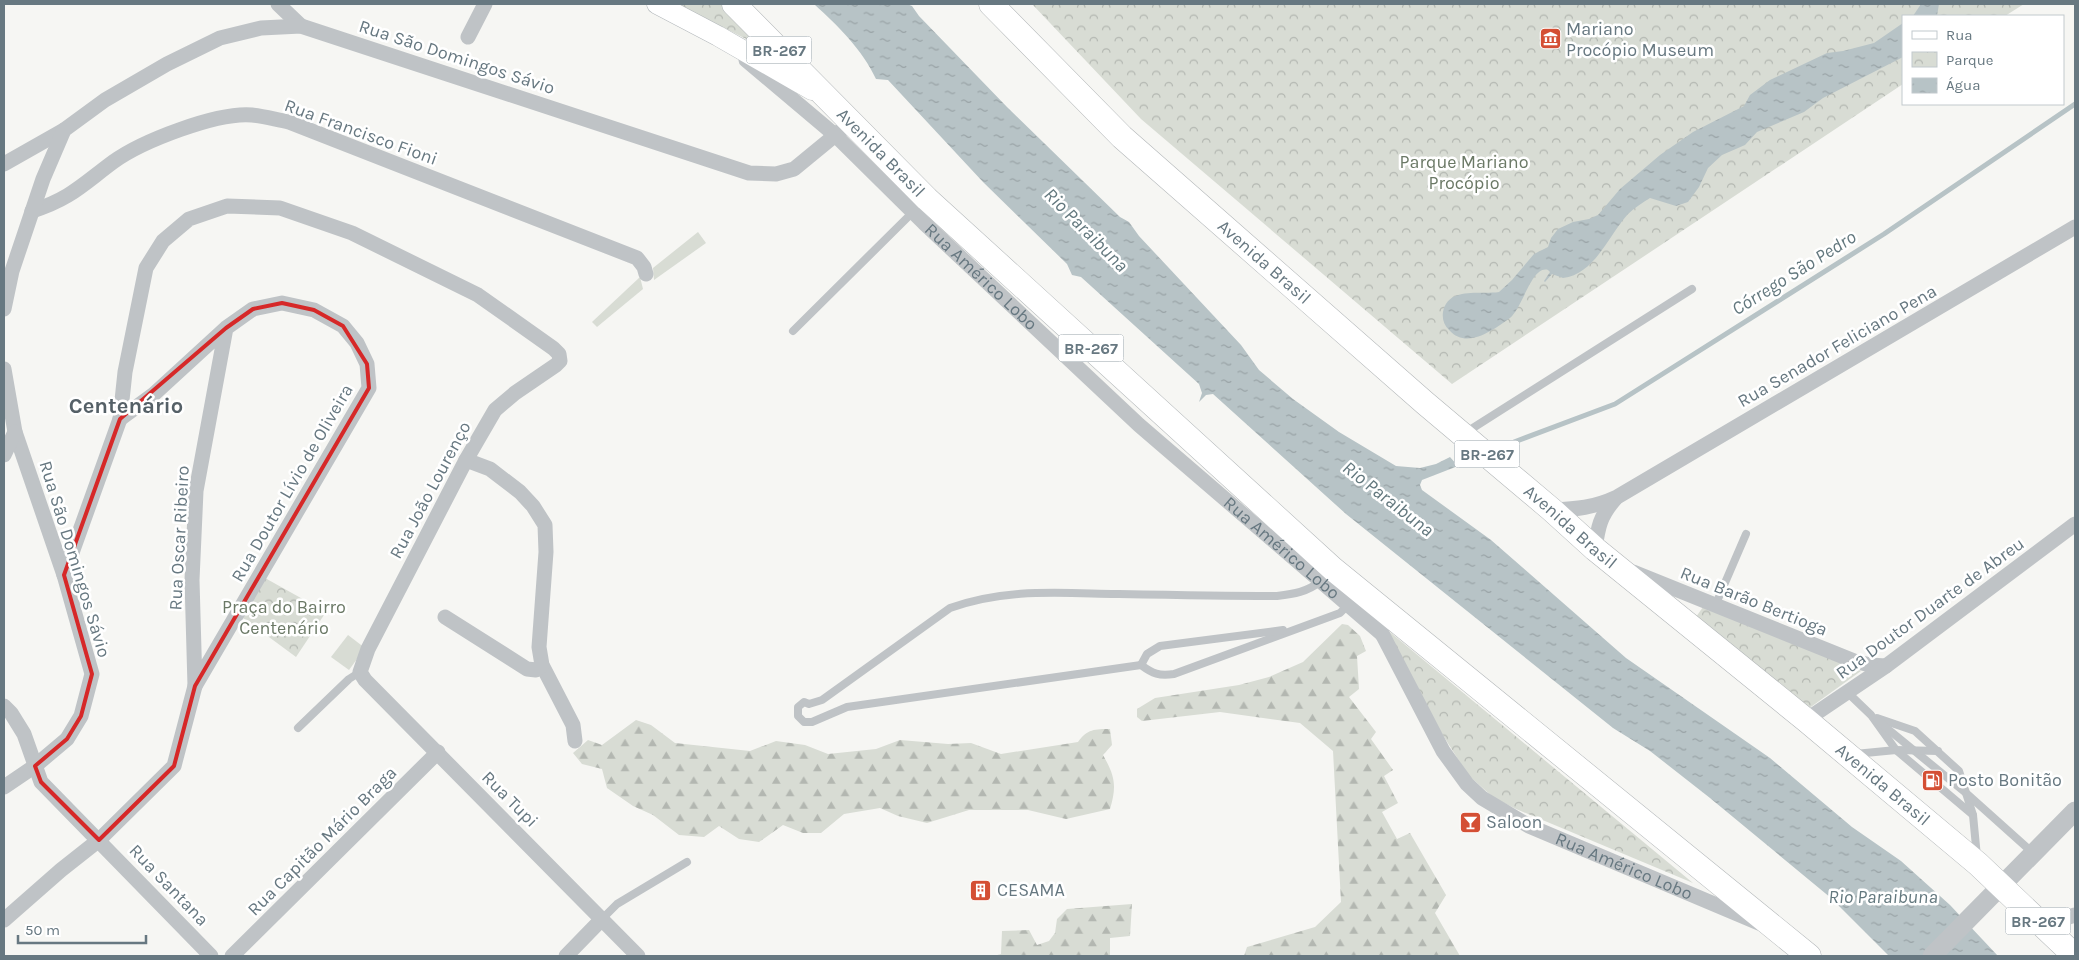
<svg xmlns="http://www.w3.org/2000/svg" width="2079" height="960" font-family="Karla,sans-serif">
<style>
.green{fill:#d8dcd4}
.forest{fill:url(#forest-firs)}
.park{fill:url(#park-crowns)}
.water{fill:url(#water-ripples)}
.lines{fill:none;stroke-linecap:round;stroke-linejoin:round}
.stream{stroke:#b7c3c6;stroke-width:5}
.secondary-casing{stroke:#b2b7ba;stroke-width:21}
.trunk-casing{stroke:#b2b6b8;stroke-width:25}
.service{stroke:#bfc3c6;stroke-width:8}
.minor{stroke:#bfc3c6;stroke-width:15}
.tertiary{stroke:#bfc3c6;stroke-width:19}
.secondary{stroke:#fff;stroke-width:20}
.trunk{stroke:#fff;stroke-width:24}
.marked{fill:none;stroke:#d62828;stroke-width:4;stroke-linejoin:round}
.labels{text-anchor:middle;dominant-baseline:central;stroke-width:5;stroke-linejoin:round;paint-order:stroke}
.shield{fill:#fff;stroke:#95a0a7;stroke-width:1}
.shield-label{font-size:16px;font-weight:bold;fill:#677881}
.poi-label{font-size:18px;fill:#677881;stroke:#fff;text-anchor:start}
.street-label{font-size:18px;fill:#677881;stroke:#fff}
.park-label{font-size:18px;fill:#6b7966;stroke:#fff}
.water-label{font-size:19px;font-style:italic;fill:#63787e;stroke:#fff}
.district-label{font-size:22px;font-weight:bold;fill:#556067;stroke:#fff}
</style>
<defs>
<pattern id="forest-firs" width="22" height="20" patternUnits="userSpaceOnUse" patternTransform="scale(1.25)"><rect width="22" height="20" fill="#d8dcd4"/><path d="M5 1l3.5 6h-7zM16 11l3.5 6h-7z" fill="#b3b7b1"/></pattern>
<pattern id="park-crowns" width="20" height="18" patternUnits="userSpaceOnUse" patternTransform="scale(1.25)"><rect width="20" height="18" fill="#d8dcd4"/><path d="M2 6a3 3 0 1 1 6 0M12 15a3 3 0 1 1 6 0" fill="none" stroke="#b3b7b1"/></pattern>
<pattern id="water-ripples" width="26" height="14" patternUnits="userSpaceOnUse" patternTransform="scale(1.25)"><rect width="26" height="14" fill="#b7c3c6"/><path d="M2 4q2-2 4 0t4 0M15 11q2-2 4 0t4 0" fill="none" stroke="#99a3a6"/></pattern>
</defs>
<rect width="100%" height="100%" fill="#f6f6f3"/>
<!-- green -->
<g class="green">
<polygon points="698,232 706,243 654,280 653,268"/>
<polygon points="640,277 643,289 597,327 592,322"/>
<polygon points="348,635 365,648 349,670 331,657"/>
</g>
<!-- forest -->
<g class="forest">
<polygon points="1342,624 1348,625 1360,636 1366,651 1357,656 1359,689 1349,697 1376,732 1371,739 1393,770 1384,776 1398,803 1382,812 1397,839 1410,833 1446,895 1435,913 1460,956 1244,956 1247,947 1315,927 1341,902 1333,751 1300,723 1220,712 1142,721 1137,717 1137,709 1155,698 1239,685 1269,677 1303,662"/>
<path d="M636,720L651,725L675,743L750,751L776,741L805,745L828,754L876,749L900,740L948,744L971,743L1001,754L1078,742C1087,729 1095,729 1110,729L1112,745L1103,755C1115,776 1117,786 1110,809L1066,819L1028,810H969L927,823L898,816L880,808L844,814L821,833H803L783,825L759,842L739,839L719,826L704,837L679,835L653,815L633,806L607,788L602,769L582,764L573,753L588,740L602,745Z"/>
<polygon points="1132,904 1130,936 1110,938 1110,956 994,956 1001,954 1002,931 1029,930 1037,945 1049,941 1055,933 1057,919 1067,909"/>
</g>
<!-- park -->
<g class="park">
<polygon points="677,4 723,4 770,51"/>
<polygon points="1032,4 2024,4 2005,16 1903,16 1903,84 1452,384 1141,119"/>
<polygon points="265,578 326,612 296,657 243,618"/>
<polygon points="1703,607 1861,671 1808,709 1696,617"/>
<polygon points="1385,628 1693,883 1516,809 1494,798 1468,775 1439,729"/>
</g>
<!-- water -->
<g class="water">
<path d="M814,4H907L912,6L919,16L1007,107L1120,217L1129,222L1139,236L1241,345L1259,370L1293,399L1339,432L1396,466L1420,468L1436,464L1450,457L1458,466L1422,480L1420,485L1422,490L1491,540L1626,658L1770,758L1852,827L1901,861L1950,905L1998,956H1889L1831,898L1710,798L1650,751L1613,728L1346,514L1213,394L1206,395L1199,402L1202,393L1199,384L1081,277L1072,275L1067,264L983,182L888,80L876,79C862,49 838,26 814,4Z"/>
<polygon points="1921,4 1939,4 1937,16 1913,16"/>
<path d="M1903,23V57L1823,98L1804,112L1757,132L1745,145L1722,155L1708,168L1699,187L1688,202L1676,206L1650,198C1642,203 1634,208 1628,214C1608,236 1595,274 1563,278L1552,274L1545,282L1544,281L1550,272L1548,270C1532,265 1523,307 1510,318C1493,330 1467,350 1449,330C1444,325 1442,319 1443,312C1448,286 1480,295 1499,292L1512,280L1534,254L1548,247L1551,238L1558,229L1573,222L1589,219L1598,215L1620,189L1660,155L1693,132L1744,106L1750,95L1770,80L1827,53L1843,51L1874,43Z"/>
</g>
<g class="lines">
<!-- stream -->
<polyline class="stream" points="1514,442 1615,404 1884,234 2075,104"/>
<defs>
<polyline id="secondary" points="657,4 718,36 812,90"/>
<g id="trunk">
<path id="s3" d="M734,4L927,199L1333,569L1809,956"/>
<path id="s4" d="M991,4L1122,137L1425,403L1552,510L1595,549L1806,720L1978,864L2075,956"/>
</g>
</defs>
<!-- secondary casing -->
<use href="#secondary" class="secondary-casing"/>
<!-- trunk casing -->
<use href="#trunk" class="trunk-casing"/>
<!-- service -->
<g class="service">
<polyline points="793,331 914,211"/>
<polyline points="1465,433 1692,289"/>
<path d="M1321,581C1307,592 1294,594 1277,596C1223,596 1170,595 1116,594C1058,593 1006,588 950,608L822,700L809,704L804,702L798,707V716L804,722H812L847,707L1141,665C1153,674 1159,676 1174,674L1340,613L1349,604"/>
<polyline points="1715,606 1746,534"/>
<polyline points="1141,665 1147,654 1160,646 1283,630"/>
<polyline points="1847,692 1871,715 1896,750 1973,815 1977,857"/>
<polyline points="1877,718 1915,731 1959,771 1973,815"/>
<polyline points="1878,721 1966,793 2033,853"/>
<polyline points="298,728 349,679 360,672"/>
<polyline points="1855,754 1896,750 1938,751"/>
<polyline points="602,919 617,904 687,862"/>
</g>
<!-- minor -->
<g class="minor">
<polyline points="278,4 301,26"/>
<polyline points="468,37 485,4"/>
<path id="s1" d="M746,60L835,135L924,223L1139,425L1382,634"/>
<polyline points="4,164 64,130"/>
<path d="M32,211C70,199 82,185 113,162C142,141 217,112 252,115C264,116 277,120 289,122L637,258L644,267L646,274"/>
<polyline points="4,309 12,271 43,179 64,130 105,100 167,64 220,38 261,28 301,26 749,173 776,174 794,169 850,123"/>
<polyline points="4,369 15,432 64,575 92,674 81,716 67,739 35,766 4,787"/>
<polyline points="120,419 154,394 226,328 253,309 282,303 314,310 343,326 357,343 367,364 369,388 195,686 192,580 196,491 226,328"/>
<polyline points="4,455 15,432"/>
<polyline points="466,460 490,469 520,492 533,506 545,525 546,552 539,647 542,665 573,725 575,741"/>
<path d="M1552,510C1577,509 1593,508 1617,497L2075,227"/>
<path d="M1595,549C1598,527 1600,516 1615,499"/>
<polyline points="1633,572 1854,661 1870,665 1886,666"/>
<polyline points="64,575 120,419 125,372 146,268 163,241 189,219 227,206 280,208 352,233 478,295 553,348 559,354 560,361 556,365 515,393 495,410 466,460 368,649 360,672 365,680 638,956"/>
<polyline points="445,617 527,669 536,670 542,665"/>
<path id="s2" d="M1378,626L1443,751L1467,784L1482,798L1529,826L1759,923"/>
<polyline points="4,706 11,713 24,734 41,782 211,956"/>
<polyline points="1806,720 1886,666 2075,524"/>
<polyline points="4,920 61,870 99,840 174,766 195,686"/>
<polyline points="2047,928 2059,920 2075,915"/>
<polyline points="232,956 438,752"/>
<polyline points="566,956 602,919"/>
</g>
<!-- tertiary -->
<polyline class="tertiary" points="1932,956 2075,811"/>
<!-- secondary -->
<use href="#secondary" class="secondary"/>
<!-- trunk -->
<use href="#trunk" class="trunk"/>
</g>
<!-- marked area -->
<path class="marked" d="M282,303L314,310L343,326L367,364L369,388L195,686L174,766L99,840L41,782L35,766L67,739L81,716L92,674L64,575L120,419L226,328L253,309Z"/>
<!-- icons -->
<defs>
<symbol id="museum-square" viewBox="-11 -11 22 22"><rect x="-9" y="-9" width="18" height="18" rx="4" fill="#d44f34" stroke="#fff"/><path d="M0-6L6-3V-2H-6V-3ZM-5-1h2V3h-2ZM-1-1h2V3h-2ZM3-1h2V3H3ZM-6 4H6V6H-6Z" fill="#fff"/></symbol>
<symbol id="fuel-square" viewBox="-11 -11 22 22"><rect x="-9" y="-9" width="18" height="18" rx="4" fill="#d44f34" stroke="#fff"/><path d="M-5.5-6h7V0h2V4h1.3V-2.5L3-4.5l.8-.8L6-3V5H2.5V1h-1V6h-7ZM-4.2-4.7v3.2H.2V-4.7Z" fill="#fff"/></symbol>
<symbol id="bar-square" viewBox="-11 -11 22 22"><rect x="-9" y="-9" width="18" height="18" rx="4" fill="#d44f34" stroke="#fff"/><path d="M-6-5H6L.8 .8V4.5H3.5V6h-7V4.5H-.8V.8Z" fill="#fff"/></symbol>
<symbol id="building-square" viewBox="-11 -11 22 22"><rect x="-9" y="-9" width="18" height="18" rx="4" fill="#d44f34" stroke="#fff"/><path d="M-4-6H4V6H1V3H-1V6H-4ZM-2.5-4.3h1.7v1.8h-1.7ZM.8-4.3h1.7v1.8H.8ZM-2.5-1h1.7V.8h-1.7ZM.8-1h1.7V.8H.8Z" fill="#fff"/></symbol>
</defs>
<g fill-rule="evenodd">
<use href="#museum-square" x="1538" y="26" width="25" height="25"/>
<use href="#fuel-square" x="1920" y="768" width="25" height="25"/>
<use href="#bar-square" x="1458" y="810" width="25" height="25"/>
<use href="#building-square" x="968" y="878" width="25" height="25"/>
</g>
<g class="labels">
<!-- shield labels -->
<g class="shield">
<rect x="746.5" y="36.5" width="65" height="27" rx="4"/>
<rect x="1058.5" y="334.5" width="65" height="27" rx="4"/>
<rect x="1454.5" y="440.5" width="65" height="27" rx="4"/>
<rect x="2005.5" y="907.5" width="65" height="27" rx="4"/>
</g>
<g class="shield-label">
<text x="779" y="50">BR-267</text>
<text x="1091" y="348">BR-267</text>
<text x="1487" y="454">BR-267</text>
<text x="2038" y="921">BR-267</text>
</g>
<!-- poi labels -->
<g class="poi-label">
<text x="1566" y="29">Mariano<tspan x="1566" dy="21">Procópio Museum</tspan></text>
<text x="1948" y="780">Posto Bonitão</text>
<text x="1486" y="822">Saloon</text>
<text x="997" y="890">CESAMA</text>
</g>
<!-- street labels -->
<g class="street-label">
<text transform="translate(457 57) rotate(18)">Rua São Domingos Sávio</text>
<text transform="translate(361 132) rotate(20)">Rua Francisco Fioni</text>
<text stroke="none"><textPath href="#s3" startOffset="209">Avenida Brasil</textPath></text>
<text stroke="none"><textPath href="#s4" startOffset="376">Avenida Brasil</textPath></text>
<text stroke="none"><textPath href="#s1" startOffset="320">Rua Américo Lobo</textPath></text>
<text transform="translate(1837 346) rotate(-30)">Rua Senador Feliciano Pena</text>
<text transform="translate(292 483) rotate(-60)">Rua Doutor Lívio de Oliveira</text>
<text transform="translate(430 490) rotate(-62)">Rua João Lourenço</text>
<text stroke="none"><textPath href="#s4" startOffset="781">Avenida Brasil</textPath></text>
<text transform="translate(179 538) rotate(-87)">Rua Oscar Ribeiro</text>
<text stroke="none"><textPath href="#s1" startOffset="725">Rua Américo Lobo</textPath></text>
<text transform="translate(75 559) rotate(73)">Rua São Domingos Sávio</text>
<text transform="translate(1754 601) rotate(22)">Rua Barão Bertioga</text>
<text transform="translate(1930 608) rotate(-36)">Rua Doutor Duarte de Abreu</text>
<text stroke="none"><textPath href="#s4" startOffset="1186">Avenida Brasil</textPath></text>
<text transform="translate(510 799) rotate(45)">Rua Tupi</text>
<text transform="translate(322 841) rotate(-45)">Rua Capitão Mário Braga</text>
<text stroke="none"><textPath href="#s2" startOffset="360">Rua Américo Lobo</textPath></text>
<text transform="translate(169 885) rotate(46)">Rua Santana</text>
</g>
<!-- park labels -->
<g class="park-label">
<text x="1464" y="162">Parque Mariano<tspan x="1464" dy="21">Procópio</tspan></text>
<text x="284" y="607">Praça do Bairro<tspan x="284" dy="21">Centenário</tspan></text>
</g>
<!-- water labels -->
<g class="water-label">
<text transform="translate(1086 230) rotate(45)">Rio Paraibuna</text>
<text transform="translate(1794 273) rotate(-32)">Córrego São Pedro</text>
<text transform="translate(1388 499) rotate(38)">Rio Paraibuna</text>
<text x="1883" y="897">Rio Paraibuna</text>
</g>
<!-- district labels -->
<g class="district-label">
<text x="126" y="406">Centenário</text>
</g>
</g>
<!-- border -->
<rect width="2079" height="960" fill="none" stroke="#677881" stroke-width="10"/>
<!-- legend -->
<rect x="1902" y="15" width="162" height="90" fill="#ffffff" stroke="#c2c9cd"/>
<rect x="1912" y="31" width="25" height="8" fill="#ffffff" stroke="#c2c9cd"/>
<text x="1946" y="40" font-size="15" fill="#677881">Rua</text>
<rect x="1912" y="52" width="25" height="15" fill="url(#park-crowns)" stroke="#c2c9cd"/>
<text x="1946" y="65" font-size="15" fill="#677881">Parque</text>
<rect x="1912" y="78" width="25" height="15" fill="url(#water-ripples)" stroke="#c2c9cd"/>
<text x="1946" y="90" font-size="15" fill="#677881">Água</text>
<!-- scale -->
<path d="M18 935v8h128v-8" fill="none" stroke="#677881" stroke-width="2.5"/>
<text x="25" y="935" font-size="15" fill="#677881" stroke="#ffffff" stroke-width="4" paint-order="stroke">50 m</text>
</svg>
